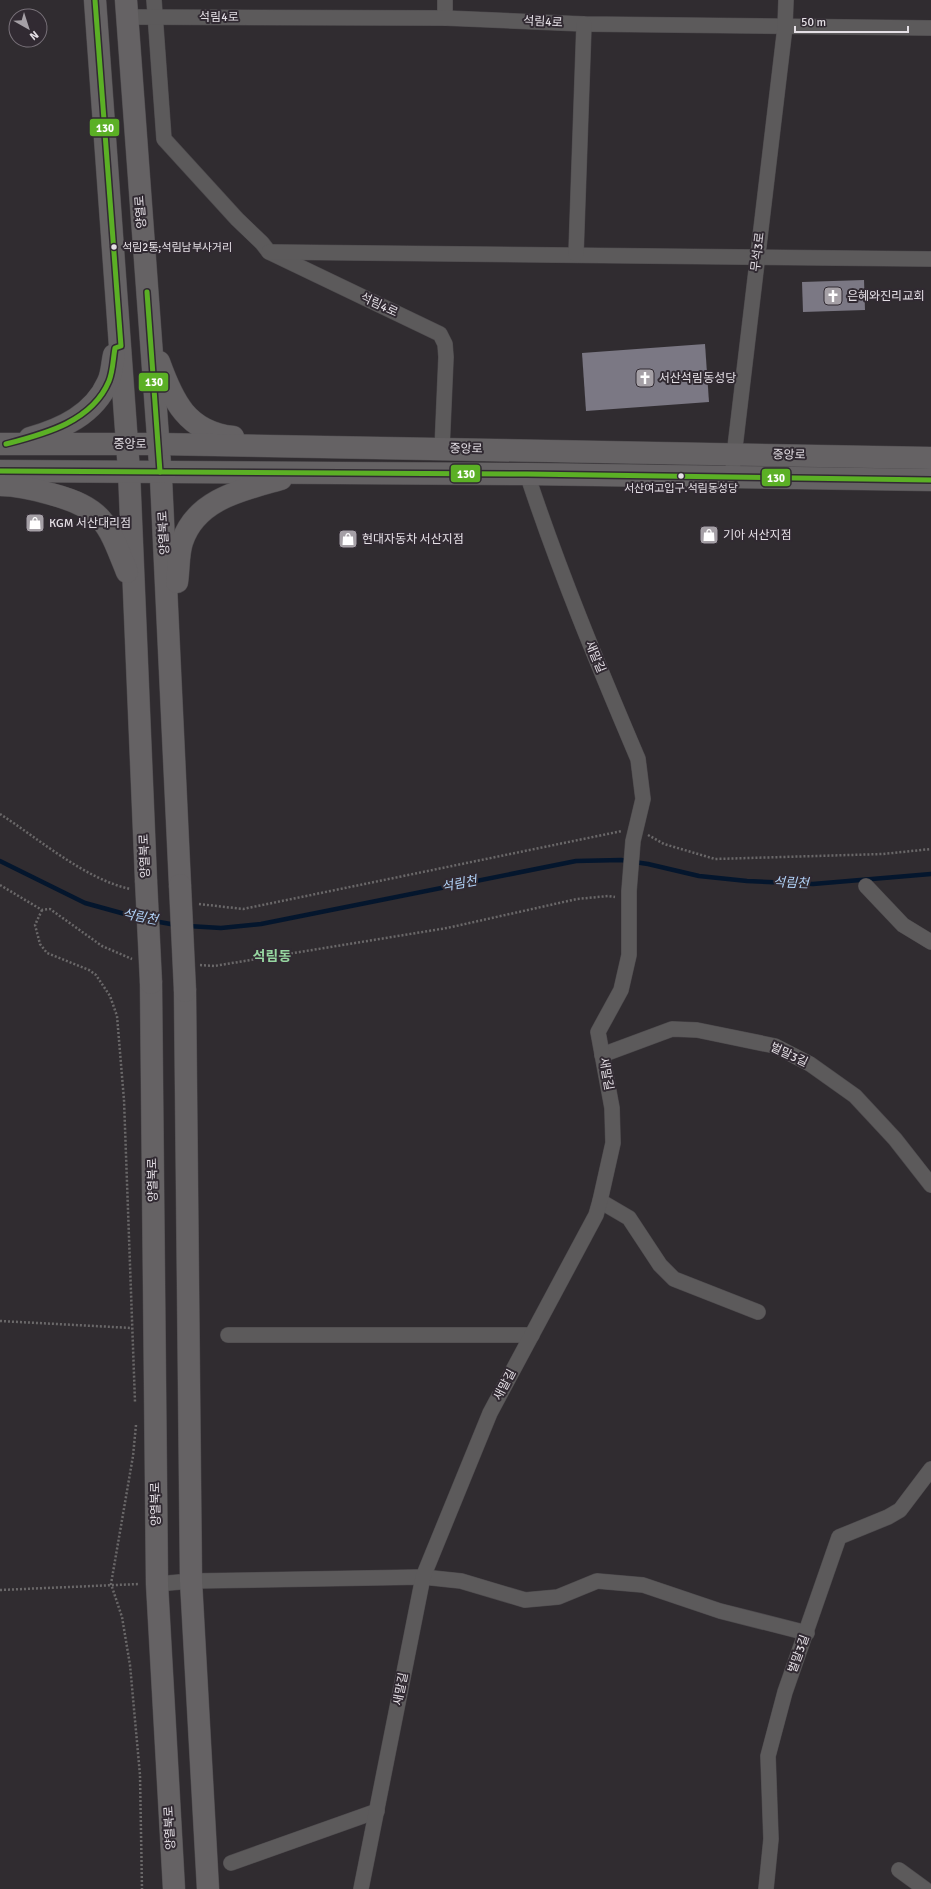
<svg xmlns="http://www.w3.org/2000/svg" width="931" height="1889" font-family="Signika,'Noto Sans KR',sans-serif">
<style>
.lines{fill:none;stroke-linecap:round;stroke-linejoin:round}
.stream{stroke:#04162d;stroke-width:4.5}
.building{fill:#7b7884}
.minor-casing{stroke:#4c494c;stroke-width:16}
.primary-casing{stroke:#4c494c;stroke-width:23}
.path{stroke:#6a6869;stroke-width:2.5;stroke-dasharray:2 2;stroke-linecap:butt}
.minor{stroke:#5c5a5b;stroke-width:15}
.primary{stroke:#656264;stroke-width:22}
.primary-bridge-casing{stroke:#4c494c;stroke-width:23;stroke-linecap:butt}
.primary-bridge{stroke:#656264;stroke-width:22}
.bus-1-casing{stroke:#312a32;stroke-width:8}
.bus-1{stroke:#5bb025;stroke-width:5}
.bus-dot{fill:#e4dfe5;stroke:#312a32;stroke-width:1.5}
.labels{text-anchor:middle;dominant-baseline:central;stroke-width:4;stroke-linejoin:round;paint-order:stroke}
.bus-label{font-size:11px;fill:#e4dfe5;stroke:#312a32;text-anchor:start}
.street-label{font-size:12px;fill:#e4dfe5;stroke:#312a32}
.poi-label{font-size:12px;fill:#e4dfe5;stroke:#312a32;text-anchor:start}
.water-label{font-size:13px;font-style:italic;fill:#b0d1f6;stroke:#312a32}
.quarter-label{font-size:14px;font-weight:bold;fill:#96d6a0;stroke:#312a32}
.line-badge{stroke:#312a32;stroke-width:1.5}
.badge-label{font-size:11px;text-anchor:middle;font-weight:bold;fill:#fff}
</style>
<rect width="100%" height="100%" fill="#302c30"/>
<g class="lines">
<!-- stream -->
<g class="stream">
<polyline points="0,861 85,903 143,919"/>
<polyline points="154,921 176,925"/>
<polyline points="188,926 221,928 261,924 576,861 621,860 648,864 699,876 747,881 813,884 931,874"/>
</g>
</g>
<!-- building -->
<g class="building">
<polygon points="864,280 865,310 803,312 802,282"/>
<polygon points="705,344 709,402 586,411 582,353"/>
</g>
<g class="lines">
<defs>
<g id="minor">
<polyline points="154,0 164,139 237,219 262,243 269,252 440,334 445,344 446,357 442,449"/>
<polyline points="445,0 445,18"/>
<polyline points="127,17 445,18 584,24 931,28"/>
<polyline points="269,252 931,259"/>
<polyline points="576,254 584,24"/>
<polyline points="733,464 785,27 786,0"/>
<polyline points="866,886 903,925 931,942"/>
<polyline points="602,1055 672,1029 697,1030 775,1046 810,1064 855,1096 895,1139 931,1185"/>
<polyline points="600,1201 629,1218 660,1265 674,1279 758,1312"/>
<polyline points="228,1335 532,1335"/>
<polyline points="157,1584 191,1581 423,1577 461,1581 525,1600 558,1597 597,1581 643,1585 720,1611 807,1633"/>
<polyline points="231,1863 377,1811"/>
<polyline points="899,1870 925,1889"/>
<path d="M361,1889L423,1577L490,1413L596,1215L600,1201L613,1143L612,1108L598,1032L621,990L629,955V891L633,841L643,799L638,759C598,665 559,571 527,474"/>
<polyline points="766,1889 771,1839 768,1756 785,1692 839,1537 888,1517 900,1510 931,1469"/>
</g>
<g id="primary">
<polyline points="95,0 129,471 146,880"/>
<polyline points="126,0 161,478 180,885"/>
<path d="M159,362C173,401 187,432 233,437"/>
<path d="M30,438C62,429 94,414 108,382C112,374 112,363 114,355"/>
<polyline points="0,444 158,444 931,458"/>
<polyline points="0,471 527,474 931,480"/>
<path d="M0,485C17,485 34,489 51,494C104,508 108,524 127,572"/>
<path d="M177,582C179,569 178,554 182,542C196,499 242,490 281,479"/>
<polyline points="151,983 157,1584 174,1889"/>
<polyline points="185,991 191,1581 208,1889"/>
</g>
</defs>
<!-- minor casing -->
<use href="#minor" class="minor-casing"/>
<!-- primary casing -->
<use href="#primary" class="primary-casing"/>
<!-- path -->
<g class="path">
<path d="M0,814C39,839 85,879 130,889"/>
<polyline points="648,835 664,844 715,859 883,854 931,849"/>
<polyline points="0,885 42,910 50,909 102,946 132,959"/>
<polyline points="199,904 243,909 622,831"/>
<polyline points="42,910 35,925 40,944 47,953 89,970 96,975 110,996 117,1016 124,1100 135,1402"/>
<polyline points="200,965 214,966 447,928 577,899 608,896 615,897"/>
<polyline points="0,1321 132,1328"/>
<polyline points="136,1425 133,1456 111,1584 122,1617 130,1665 140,1775 142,1889"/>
<polyline points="0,1590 139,1584"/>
</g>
<!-- minor -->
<use href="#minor" class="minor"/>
<!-- primary -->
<use href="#primary" class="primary"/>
<defs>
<g id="primary-bridge">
<polyline points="146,880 151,983"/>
<polyline points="180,885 185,991"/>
</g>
</defs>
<!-- primary-bridge casing -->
<use href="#primary-bridge" class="primary-bridge-casing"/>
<!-- primary-bridge -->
<use href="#primary-bridge" class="primary-bridge"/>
<defs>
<g id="bus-1">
<polyline points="147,292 160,472"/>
<path d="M6,444C44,434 92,422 109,381C113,371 113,359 115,348L121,346L95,0"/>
<polyline points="0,471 527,474 931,480"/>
</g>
</defs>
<!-- bus-1 casing -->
<use href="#bus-1" class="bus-1-casing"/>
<!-- bus-1 -->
<use href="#bus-1" class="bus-1"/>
</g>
<!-- icons -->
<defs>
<symbol id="church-square" viewBox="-11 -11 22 22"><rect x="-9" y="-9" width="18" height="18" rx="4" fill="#a5a0a6" stroke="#312a32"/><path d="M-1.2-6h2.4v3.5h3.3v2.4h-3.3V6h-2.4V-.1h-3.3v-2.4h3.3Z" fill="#fff"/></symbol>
<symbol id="shop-square" viewBox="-11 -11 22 22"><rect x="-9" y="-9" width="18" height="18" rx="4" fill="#a5a0a6" stroke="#312a32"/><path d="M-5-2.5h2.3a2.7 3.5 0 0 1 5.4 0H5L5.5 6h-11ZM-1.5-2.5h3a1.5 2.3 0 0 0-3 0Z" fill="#fff"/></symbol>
</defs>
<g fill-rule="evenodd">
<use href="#church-square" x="822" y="285" width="22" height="22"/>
<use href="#church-square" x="634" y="367" width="22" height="22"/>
<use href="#shop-square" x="24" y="512" width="22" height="22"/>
<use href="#shop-square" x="698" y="524" width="22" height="22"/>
<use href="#shop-square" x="337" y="528" width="22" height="22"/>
</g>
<!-- markers -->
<g class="bus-dot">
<circle cx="114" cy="247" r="3.5"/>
<circle cx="681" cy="476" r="3.5"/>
</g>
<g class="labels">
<!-- bus labels -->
<g class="bus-label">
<text x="122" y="247">석림2통;석림남부사거리</text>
<text x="681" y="488" text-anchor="middle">서산여고입구.석림동성당</text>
</g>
<!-- street labels -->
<g class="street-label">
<text x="219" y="17">석림4로</text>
<text transform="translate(543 22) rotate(3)">석림4로</text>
<text transform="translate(141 212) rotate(-94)">양열로</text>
<text transform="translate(758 252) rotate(-83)">무석3로</text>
<text transform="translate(379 305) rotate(25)">석림4로</text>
<text x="130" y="444">중앙로</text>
<text transform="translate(466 449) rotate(1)">중앙로</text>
<text transform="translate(789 455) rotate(1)">중앙로</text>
<text transform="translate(164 533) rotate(-93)">양열북로</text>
<text transform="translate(595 657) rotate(67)">새말길</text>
<text transform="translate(145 856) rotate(-92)">양열북로</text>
<text transform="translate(789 1055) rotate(25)">벌말3길</text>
<text transform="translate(606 1074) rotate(80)">새말길</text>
<text transform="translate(153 1180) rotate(-91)">양열북로</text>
<text transform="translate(505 1385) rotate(-62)">새말길</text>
<text transform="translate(156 1504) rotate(-91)">양열북로</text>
<text transform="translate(799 1654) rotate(-70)">벌말3길</text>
<text transform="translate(401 1689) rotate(-79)">새말길</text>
<text transform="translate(170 1828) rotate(-93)">양열북로</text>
</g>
<!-- poi labels -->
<g class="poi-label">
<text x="847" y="296">은혜와진리교회</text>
<text x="659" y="378">서산석림동성당</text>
<text x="49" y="523">KGM 서산대리점</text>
<text x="723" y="535">기아 서산지점</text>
<text x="362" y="539">현대자동차 서산지점</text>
</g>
<!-- water labels -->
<g class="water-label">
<text transform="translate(791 883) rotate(2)">석림천</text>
<text transform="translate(459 884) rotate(-11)">석림천</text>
<text transform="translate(140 917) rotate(11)">석림천</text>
</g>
<!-- quarter labels -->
<g class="quarter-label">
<text x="272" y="956">석림동</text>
</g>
</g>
<g class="line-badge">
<rect x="89" y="118" width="31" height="19" rx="4" fill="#5bb025"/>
<rect x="138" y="372" width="31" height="20" rx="4" fill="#5bb025"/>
<rect x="450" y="464" width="31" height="19" rx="4" fill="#5bb025"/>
<rect x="761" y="468" width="30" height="19" rx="4" fill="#5bb025"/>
</g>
<g class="badge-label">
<text x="105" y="132">130</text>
<text x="154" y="386">130</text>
<text x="466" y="478">130</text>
<text x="776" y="482">130</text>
</g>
<!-- north arrow -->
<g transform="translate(28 28) rotate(141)"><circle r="19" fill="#312a32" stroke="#79727a"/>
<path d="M0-3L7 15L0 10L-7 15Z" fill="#a5a0a6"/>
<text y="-6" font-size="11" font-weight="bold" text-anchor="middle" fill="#e4dfe5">N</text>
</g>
<!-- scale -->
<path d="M795 26v6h113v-6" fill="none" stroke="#e4dfe5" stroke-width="2"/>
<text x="801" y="26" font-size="12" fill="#e4dfe5" stroke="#312a32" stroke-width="3" paint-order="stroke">50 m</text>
</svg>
